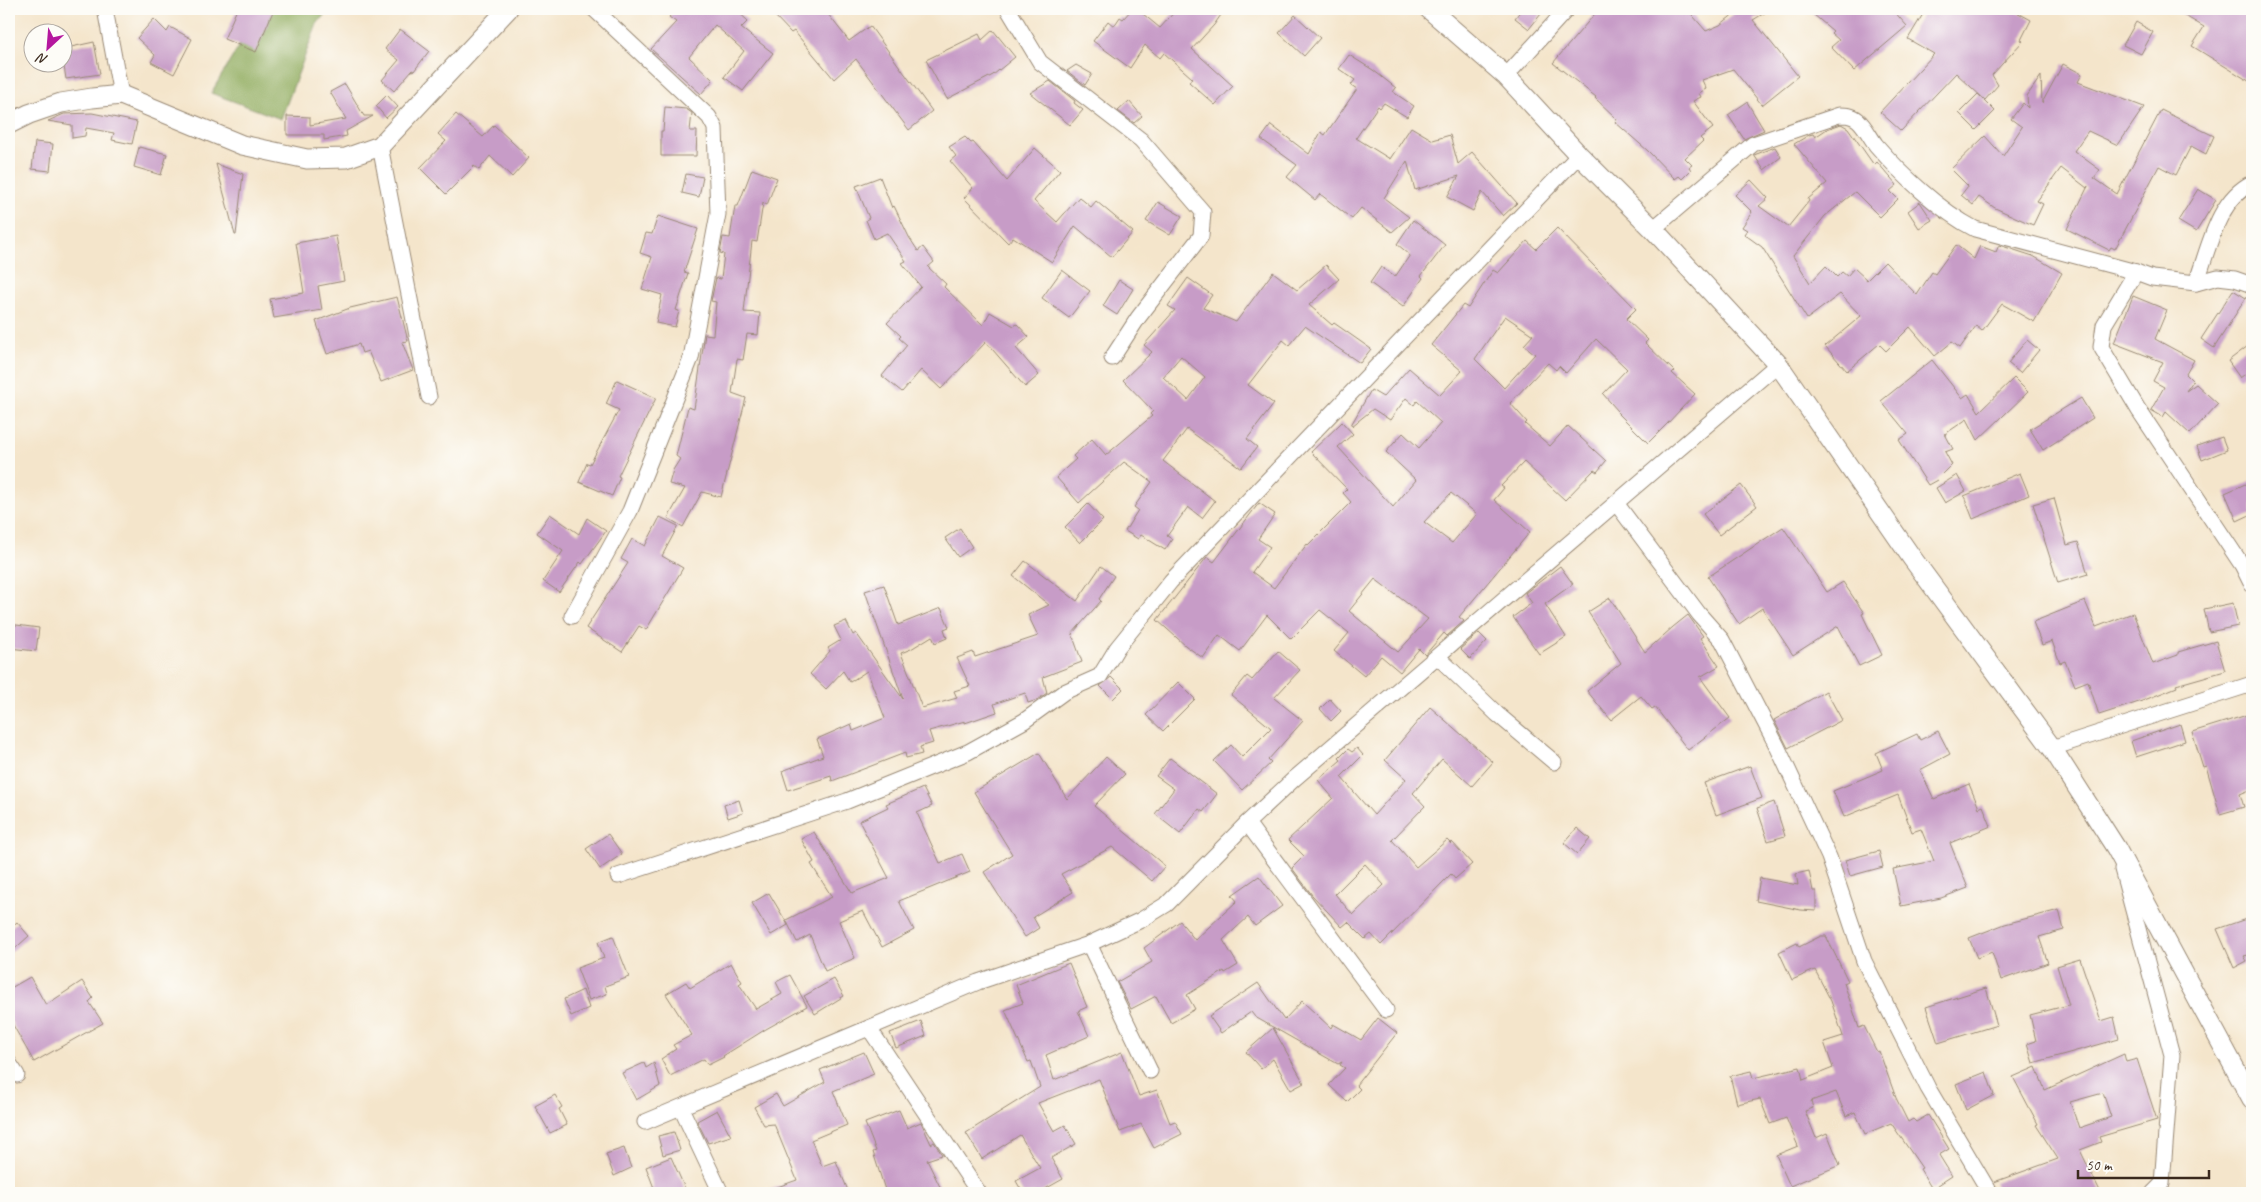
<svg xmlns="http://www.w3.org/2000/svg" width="2261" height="1202" font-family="Caveat,sans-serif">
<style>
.forest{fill:#8eaa5c;stroke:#646a3d}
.building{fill:#c79cc7;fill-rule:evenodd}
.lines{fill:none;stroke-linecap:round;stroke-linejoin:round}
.minor-casing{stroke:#988874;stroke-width:17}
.tertiary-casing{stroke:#988874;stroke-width:21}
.minor{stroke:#fff;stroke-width:15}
.tertiary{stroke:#fff;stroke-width:19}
</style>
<rect width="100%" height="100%" fill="#fdfcf7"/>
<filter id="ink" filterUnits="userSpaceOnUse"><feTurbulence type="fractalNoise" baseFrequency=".02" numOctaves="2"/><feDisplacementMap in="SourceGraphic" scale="10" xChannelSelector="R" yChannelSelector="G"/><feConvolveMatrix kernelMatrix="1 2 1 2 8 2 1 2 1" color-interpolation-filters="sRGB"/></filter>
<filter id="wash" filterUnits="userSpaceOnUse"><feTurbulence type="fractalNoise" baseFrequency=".0096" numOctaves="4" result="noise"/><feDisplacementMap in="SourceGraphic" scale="20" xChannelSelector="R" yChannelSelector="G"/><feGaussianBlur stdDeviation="1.12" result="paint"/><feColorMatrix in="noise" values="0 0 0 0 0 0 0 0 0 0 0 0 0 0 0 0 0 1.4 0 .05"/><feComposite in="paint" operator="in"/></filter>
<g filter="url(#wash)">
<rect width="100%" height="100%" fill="#f4e5cb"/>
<!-- forest -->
<polygon class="forest" points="261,9 329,9 317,24 281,119 211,93"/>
<g id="blocks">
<!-- building -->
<g class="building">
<polygon points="237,9 274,9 256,52 224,39"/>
<polygon points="676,9 735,9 748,21 741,28 773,53 743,91 724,77 744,51 715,25 689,57 713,80 701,94 651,49 676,22 669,17"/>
<polygon points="781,9 824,9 849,41 870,26 932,111 909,130 856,59 834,79 794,31 791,33 774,15"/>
<polygon points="1132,9 1137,9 1160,28 1177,9 1225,9 1214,25 1192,49 1233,86 1215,105 1189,82 1192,78 1164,53 1160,58 1145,45 1130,68 1093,41 1108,21 1114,26 1120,17 1123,19"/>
<polygon points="1522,9 1545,9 1529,29 1515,18"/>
<polygon points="1599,9 1687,9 1706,31 1720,25 1740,9 1771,9 1753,20 1798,76 1762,105 1733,69 1702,80 1706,89 1699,93 1701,97 1693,101 1713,128 1700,138 1703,141 1685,158 1692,165 1689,167 1691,170 1682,179 1679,176 1675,179 1648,151 1615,122 1617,119 1595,98 1596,97 1553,63"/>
<polygon points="1807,9 1892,9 1907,26 1854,71 1831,47 1839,40 1831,33 1833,31"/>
<polygon points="1926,9 2011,9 2031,20 2021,40 2023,41 1992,75 1998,85 1985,100 1956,73 1901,131 1880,112 1934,54 1908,39"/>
<polygon points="2173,9 2252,9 2252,83 2192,46 2204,27"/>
<polygon points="1295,15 1320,38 1304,56 1279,33"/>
<polygon points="154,19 167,32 170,27 192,39 174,74 151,62 155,55 137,38"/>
<polygon points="2136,22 2153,32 2141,54 2123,45"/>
<polygon points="400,29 429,51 414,71 412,70 394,91 382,80 399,60 385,49"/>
<polygon points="993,30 1015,57 993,75 947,99 926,60 979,34 982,40"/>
<polygon points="94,42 100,74 66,79 64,66 62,66 62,49"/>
<polygon points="1349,55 1373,70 1396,88 1393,92 1414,106 1407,117 1384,103 1380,108 1378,106 1356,138 1390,159 1411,127 1433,140 1450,135 1458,164 1472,152 1517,203 1503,216 1482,192 1473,211 1447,197 1459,176 1415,190 1407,161 1384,198 1409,217 1392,232 1361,208 1352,219 1320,194 1315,200 1287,177 1297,165 1261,139 1271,125 1309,154 1321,132 1325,135 1357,89 1351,85 1355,80 1339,69"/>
<polygon points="2063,64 2082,74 2078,82 2144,107 2118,145 2088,131 2074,151 2100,170 2094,178 2117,194 2161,110 2214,136 2206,154 2191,146 2176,175 2159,166 2115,249 2111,247 2109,250 2067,229 2088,186 2087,188 2061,168 2037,201 2043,204 2033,225 1995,208 1979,197 1973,205 1961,195 1968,186 1951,169 1985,136 2003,156 2022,127 2011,119 2023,103 2028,108 2027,96 2041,76 2042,103"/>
<polygon points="1076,65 1092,74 1085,85 1067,71"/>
<polygon points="1050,81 1075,101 1074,103 1083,110 1070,125 1030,93"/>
<polygon points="345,84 364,116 373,116 346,131 347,136 324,140 324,135 287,135 287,116 310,117 310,125 346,119 330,92"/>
<polygon points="1978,94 1995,111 1976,130 1959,113"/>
<polygon points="387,95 398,107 386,118 376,106"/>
<polygon points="1129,101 1142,116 1134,123 1118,111"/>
<polygon points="1747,102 1764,130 1744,139 1728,115"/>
<polygon points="665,107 686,109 692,113 690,131 697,131 696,156 661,156 661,131 663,131"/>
<polygon points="92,113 137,122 132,144 112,140 114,133 86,128 85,136 72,138 72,125 48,121 64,114"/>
<polygon points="456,114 483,137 494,125 529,158 512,177 490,156 479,170 474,166 446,194 420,168 446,141 438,134"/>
<polygon points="1841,124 1848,128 1874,165 1877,162 1897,185 1890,191 1898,199 1880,217 1855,192 1825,216 1793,256 1810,283 1826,266 1837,277 1842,272 1847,276 1854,268 1867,280 1885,262 1917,295 1932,272 1935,274 1956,245 1974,259 1980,246 1996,252 1999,245 2033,256 2062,273 2034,322 2002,304 1982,331 1976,326 1960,348 1952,342 1935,356 1910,327 1886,351 1879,344 1847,371 1825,346 1861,316 1840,294 1807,319 1762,247 1744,234 1747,230 1742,227 1752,212 1735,195 1751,180 1768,198 1759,206 1788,227 1809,201 1808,199 1827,183 1794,144 1809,135 1813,134 1815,137 1827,129"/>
<polygon points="965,137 971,143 973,142 1007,181 1035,148 1060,170 1034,201 1057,222 1079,197 1091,207 1096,201 1133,232 1112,257 1075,226 1052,262 1013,237 1008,243 964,198 973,188 950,161 956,156 949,147"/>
<polygon points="35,142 53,144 50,171 32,169"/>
<polygon points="139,147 167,154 161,175 134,167"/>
<polygon points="1775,147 1781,157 1764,170 1754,155"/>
<polygon points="216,164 243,174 236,235 235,235"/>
<polygon points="752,169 777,178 767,205 763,203 757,242 752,241 744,312 760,313 758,335 747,334 743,360 737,359 732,393 746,398 721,497 702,492 683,527 668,518 685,488 669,484 673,470 680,459 676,456 688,407 694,409 705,334 713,335 716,302 711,301 716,278 721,279 724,254 720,253 723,237 730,238 735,206 738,206"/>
<polygon points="686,174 703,177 699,197 682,193"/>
<polygon points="880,177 892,208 894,206 909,237 918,251 923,247 934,262 928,267 946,284 944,287 983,325 990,312 1014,326 1017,324 1029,337 1016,348 1039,375 1025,387 986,342 941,389 921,370 902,392 882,376 907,345 899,338 901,336 887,323 921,287 902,263 906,261 887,233 874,239 866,220 869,218 856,186"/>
<polygon points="2198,189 2216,200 2196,232 2178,221"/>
<polygon points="1158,202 1182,216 1170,235 1146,221"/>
<polygon points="1920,202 1932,220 1919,228 1908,211"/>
<polygon points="658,216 698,229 684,272 688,273 676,310 679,311 675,327 656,323 662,295 642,289 652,257 640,253 646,233 652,234"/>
<polygon points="1413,220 1445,245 1421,276 1423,278 1403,307 1370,283 1381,267 1395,277 1410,255 1397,244"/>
<path d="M1557,228L1636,309L1626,319L1648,340L1645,343L1674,371L1672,373L1695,394L1667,424L1648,443L1617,412L1618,411L1603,394L1627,369L1596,339L1566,373L1559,366L1556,370L1548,363L1510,403L1527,422L1525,424L1550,446L1568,426L1606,461L1597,472L1594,470L1565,500L1524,462L1501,486L1504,488L1494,500L1530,532L1459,617L1464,621L1447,636L1444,633L1425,655L1419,649L1400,672L1381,656L1364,676L1334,651L1349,633L1320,610L1291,639L1267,615L1240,651L1219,635L1203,658L1186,646L1157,620L1207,557L1214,562L1259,503L1275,514L1258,539L1270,547L1252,572L1274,588L1307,544L1308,545L1351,502L1343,493L1347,489L1311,452L1342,422L1353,434L1338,447L1393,507L1416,480L1386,452L1403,433L1419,448L1441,423L1417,401L1414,405L1406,398L1390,420L1373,409L1352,426L1351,425L1371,390L1383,397L1409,368L1440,395L1462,371L1431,345L1463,305L1468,308L1493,270L1498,273L1527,241L1536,249ZM1505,316L1533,335L1524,345L1535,354L1504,388L1475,359ZM1451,493L1477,514L1452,543L1424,522ZM1375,579L1428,619L1398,652L1349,611Z"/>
<polygon points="336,236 344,281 318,286 322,310 274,318 270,299 304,293 296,243"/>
<path d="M1326,265L1339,279L1309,305L1332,325L1334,323L1371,349L1360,363L1305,326L1289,345L1283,340L1248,385L1274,404L1247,439L1257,447L1241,468L1187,429L1163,461L1215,501L1202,518L1188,507L1167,536L1172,539L1165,550L1141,535L1138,539L1125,531L1138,510L1134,507L1152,482L1124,462L1079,503L1056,477L1076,459L1073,456L1092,439L1106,455L1152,416L1150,414L1153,411L1123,380L1152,352L1144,345L1175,310L1168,306L1188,278L1212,295L1203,308L1236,322L1273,272L1297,290ZM1181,356L1205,377L1188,400L1163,377Z"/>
<polygon points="1062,270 1090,291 1069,318 1042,298"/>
<polygon points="1119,280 1133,289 1117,315 1103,306"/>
<polygon points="2233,290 2246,298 2214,348 2201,339"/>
<polygon points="2133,296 2167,310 2155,339 2194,360 2186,374 2193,381 2186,391 2196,384 2218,404 2190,434 2166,412 2163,417 2151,410 2164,387 2153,381 2163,362 2114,343"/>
<polygon points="397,297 408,341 402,342 413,370 381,382 368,351 362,353 359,344 327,354 316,321 350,308"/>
<polygon points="2027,340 2039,350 2020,373 2008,363"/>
<polygon points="2252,343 2252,369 2240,378 2228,361"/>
<polygon points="1932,360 1962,398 1968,394 1979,412 2014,378 2028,392 1978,440 1967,419 1945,434 1953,449 1945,452 1952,465 1937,480 1928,485 1899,440 1908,434 1881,401"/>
<polygon points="617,380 656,398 618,476 620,477 612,496 579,482 587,463 590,464 619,410 606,404"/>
<polygon points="2081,398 2093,418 2043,450 2030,429"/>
<polygon points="2222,437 2227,450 2202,460 2197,446"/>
<polygon points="2020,473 2029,495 1973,519 1964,496"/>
<polygon points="1957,475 1966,491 1945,503 1936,488"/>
<polygon points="2252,481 2252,514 2237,521 2225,493"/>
<polygon points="1741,485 1757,506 1719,535 1703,514"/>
<polygon points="2054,498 2067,545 2078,542 2088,574 2058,583 2033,504"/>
<polygon points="1088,504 1103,520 1080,543 1065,527"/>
<polygon points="550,514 579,534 587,518 606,531 582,564 580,562 559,592 543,581 563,551 537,533"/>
<polygon points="660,517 678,526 662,556 683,568 646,630 639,626 622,652 586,628 628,563 621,559 632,539 645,546"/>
<polygon points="1783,527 1827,592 1843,582 1864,613 1862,614 1882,655 1859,666 1838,626 1793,655 1762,608 1739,624 1708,577"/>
<polygon points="960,528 972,547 958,557 945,538"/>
<polygon points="1025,561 1077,601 1101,566 1114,576 1099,599 1101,601 1072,634 1082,662 1043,677 1047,693 1037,700 1028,703 1025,693 994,704 997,712 965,723 965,721 929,731 933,743 920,747 922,754 906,758 905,753 832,781 831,776 788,790 782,771 823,756 817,739 851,724 853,731 885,718 867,671 850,682 843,671 826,689 810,674 830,651 828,648 841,640 834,626 846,621 853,635 856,633 903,699 865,591 884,585 898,625 941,608 949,627 944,629 947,638 935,643 932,636 911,649 901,653 922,708 957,698 954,691 970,686 957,658 973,652 975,657 1038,636 1028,615 1049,605 1013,576"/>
<polygon points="1560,566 1573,584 1545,604 1566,637 1539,654 1513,617 1532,603 1525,593"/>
<polygon points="1610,598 1645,652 1673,627 1688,615 1703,636 1700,638 1719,666 1700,677 1730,718 1688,750 1655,707 1652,709 1641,696 1611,720 1587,691 1621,663 1588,612"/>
<polygon points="2085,601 2096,627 2133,613 2153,664 2178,655 2178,652 2216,641 2225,671 2176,685 2177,687 2142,701 2099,715 2088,681 2075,686 2065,661 2060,663 2052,641 2042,645 2033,622"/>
<polygon points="2233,603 2238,626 2209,632 2204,609"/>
<polygon points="9,624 39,628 36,651 9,648"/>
<polygon points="1479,633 1487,641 1470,659 1460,649"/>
<polygon points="1278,651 1300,670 1274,698 1303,721 1268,760 1271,763 1242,790 1214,761 1231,745 1242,757 1271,728 1231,695 1247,676 1252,680"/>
<polygon points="1111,677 1123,689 1113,699 1100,686"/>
<polygon points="1178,682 1195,699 1163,731 1146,715"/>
<polygon points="1826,691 1842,720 1788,748 1774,720"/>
<polygon points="1330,699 1341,711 1331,721 1320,709"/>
<path d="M1430,707L1493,762L1472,786L1442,759L1413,793L1425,806L1392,840L1416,867L1447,840L1451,844L1452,842L1472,864L1455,879L1451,874L1381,945L1371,934L1365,939L1348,922L1342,927L1312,895L1292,868L1304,856L1288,840L1333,798L1318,780L1341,760L1339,758L1348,749L1352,752L1357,748L1363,755L1341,777L1374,815L1406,779L1385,760ZM1365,864L1384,885L1353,915L1335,894Z"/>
<polygon points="2247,715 2252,733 2252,751 2248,753 2252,765 2252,789 2240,794 2244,807 2220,814 2206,766 2203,767 2192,732"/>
<polygon points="2180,724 2185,741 2136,757 2131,741"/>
<polygon points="1938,731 1950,754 1920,770 1934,799 1969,784 1979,808 1983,806 1991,826 1950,843 1968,888 1941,898 1901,906 1893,869 1934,861 1921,829 1912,832 1898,795 1844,817 1833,791 1883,770 1876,753 1917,734 1920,740"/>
<polygon points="1039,753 1067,799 1106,757 1125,774 1094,806 1165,866 1152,881 1112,847 1061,874 1073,892 1033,917 1039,928 1025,937 984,872 1012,854 974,792"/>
<polygon points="1170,758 1217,794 1203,812 1199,809 1180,834 1155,814 1174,789 1156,776"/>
<polygon points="1750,766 1762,798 1716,815 1704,783"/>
<polygon points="923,788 932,806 917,813 940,863 962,854 970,872 899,901 914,930 882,947 863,911 839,921 855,958 825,971 810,935 797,942 786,920 832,897 811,864 814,862 801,839 814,832 852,893 889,878 859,821 888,807 886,804"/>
<polygon points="739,800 743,813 728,818 724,805"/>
<polygon points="1774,802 1785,836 1768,841 1757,808"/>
<polygon points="1577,828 1590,839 1577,854 1564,843"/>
<polygon points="608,834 622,854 600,869 586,849"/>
<polygon points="1879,851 1883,867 1850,876 1845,860"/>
<polygon points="1809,871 1813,891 1816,891 1816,911 1801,910 1756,901 1760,878 1798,885 1796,874"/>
<polygon points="1259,876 1282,906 1255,926 1248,917 1223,940 1238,965 1225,973 1224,971 1187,995 1195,1009 1171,1023 1156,996 1131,1009 1117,982 1152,962 1144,948 1180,921 1195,940 1237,901 1232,895"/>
<polygon points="769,893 788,925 771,935 752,903"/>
<polygon points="2059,910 2064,930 2039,937 2048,963 2001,980 1992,952 1977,958 1969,938 2005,924"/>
<polygon points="2252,917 2252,954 2244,956 2247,961 2234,968 2217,929"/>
<polygon points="17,922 29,936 9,954 9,929"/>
<polygon points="613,936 629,977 605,986 607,994 589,1000 577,968 604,958 598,942"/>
<polygon points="1821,936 1826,936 1848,981 1844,983 1859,1028 1864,1026 1877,1052 1879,1051 1896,1098 1908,1122 1913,1119 1916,1122 1928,1115 1949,1149 1939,1155 1952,1176 1932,1189 1920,1169 1922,1168 1891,1123 1865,1134 1855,1112 1846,1116 1836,1092 1811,1101 1813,1108 1805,1111 1816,1138 1827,1133 1840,1165 1790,1186 1776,1155 1798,1146 1786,1118 1770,1124 1760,1099 1737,1104 1730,1076 1751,1071 1753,1078 1800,1067 1803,1080 1833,1068 1824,1042 1843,1036 1831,1001 1815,970 1792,980 1779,952 1797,943 1799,947"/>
<polygon points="2080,959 2101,1021 2114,1017 2119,1039 2033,1063 2027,1044 2036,1041 2030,1015 2069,1005 2057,966"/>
<polygon points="731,963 742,982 739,984 756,1009 782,994 776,982 790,975 807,1006 766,1029 723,1056 724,1057 708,1065 704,1059 670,1076 661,1059 676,1049 673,1045 692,1035 666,994 686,982 690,988"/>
<polygon points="1069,963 1087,1007 1078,1011 1089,1036 1046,1055 1054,1080 1122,1052 1139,1096 1157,1090 1170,1123 1175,1121 1182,1134 1154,1148 1141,1124 1120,1132 1099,1079 1038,1103 1054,1131 1065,1125 1076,1144 1051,1158 1063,1179 1038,1193 1023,1193 1016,1181 1040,1168 1020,1135 982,1159 966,1133 1040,1087 1031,1061 1028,1062 1005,1010 1023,1003 1016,985"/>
<polygon points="30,977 46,1005 82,981 93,998 89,1002 103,1023 34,1062 9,1018 9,989"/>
<polygon points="834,979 844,996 815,1014 804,996"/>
<polygon points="1258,983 1284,1020 1302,1001 1331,1028 1333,1024 1361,1040 1378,1018 1397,1033 1356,1085 1360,1089 1347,1102 1329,1085 1345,1068 1340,1065 1342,1062 1338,1064 1255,1017 1251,1012 1221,1033 1209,1016"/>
<polygon points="1986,988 1997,1025 1938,1043 1926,1007"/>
<polygon points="583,990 589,1008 571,1016 564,999"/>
<polygon points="921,1021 926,1036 896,1048 890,1033"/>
<polygon points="1273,1028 1304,1083 1291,1090 1273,1059 1261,1069 1246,1052"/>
<polygon points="864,1052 874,1074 833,1091 847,1125 811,1140 822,1166 836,1161 849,1193 766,1193 766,1191 797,1180 774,1124 764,1125 754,1107 776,1094 783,1106 825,1082 820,1070"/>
<path d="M2124,1054L2126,1062L2137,1059L2157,1120L2099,1137L2101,1142L2080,1150L2101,1193H1999L1994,1182L2058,1159L2036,1125L2038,1124L2013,1077L2036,1067L2045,1090ZM2103,1093L2111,1117L2079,1128L2070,1102Z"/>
<polygon points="644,1063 646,1068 654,1063 660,1086 636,1100 622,1073"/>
<polygon points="1986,1072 1994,1095 1966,1110 1956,1084"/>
<polygon points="555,1095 562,1107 559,1109 567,1125 550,1133 535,1106"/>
<polygon points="717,1110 731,1136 708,1143 697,1121"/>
<polygon points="899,1110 907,1128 921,1122 931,1144 934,1142 941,1153 942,1155 927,1160 943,1193 886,1193 873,1152 876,1151 865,1123"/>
<polygon points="674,1132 680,1150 663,1155 658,1136"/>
<polygon points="624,1148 631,1168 614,1176 606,1154"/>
<polygon points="671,1157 687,1193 645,1193 645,1191 654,1188 646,1167"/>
</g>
</g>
</g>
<g filter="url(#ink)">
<use href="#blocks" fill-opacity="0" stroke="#988874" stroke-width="1"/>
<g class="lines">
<defs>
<g id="minor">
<polyline points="105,9 121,95"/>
<polyline points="1008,9 1040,62 1141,140 1203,212 1201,236 1138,318 1112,358"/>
<polyline points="1506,76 1567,9"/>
<polyline points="380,146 429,397"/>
<path d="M1653,229L1753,144L1839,115C1846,115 1852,115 1858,120C1865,126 1870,137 1876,145C1902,175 1940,211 1975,229L2136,272L2152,278L2196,283L2218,277L2235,279L2252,285"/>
<polyline points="2136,272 2104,325 2101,347 2138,409 2242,565 2252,585"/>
<path d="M2196,283C2209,249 2217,200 2252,183"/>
<polyline points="1616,503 1699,614 1722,640 1777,746 1829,857 1864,961 1928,1088 1990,1193"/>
<polyline points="572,616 630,511 691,358 718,214 715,128 709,117 594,9"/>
<polyline points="1438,657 1497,714 1554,762"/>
<polyline points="2052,748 2252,684"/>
<polyline points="1247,823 1386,1010"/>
<polyline points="2122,869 2172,1055 2162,1184 2153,1193"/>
<polyline points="618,876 847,801 968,752 1024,721 1064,692 1100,676 1117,648 1171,581 1579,155"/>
<polyline points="1089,944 1150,1071"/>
<polyline points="869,1028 979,1193"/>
<polyline points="9,1063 17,1075"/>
<polyline points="681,1108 721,1193"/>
<polyline points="645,1122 978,982 1089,944 1141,920 1167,904 1247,823 1294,779 1778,364"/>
</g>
<g id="tertiary">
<polyline points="1429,9 1506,76 1579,155 1653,229 1778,364 1912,558 2052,748 2116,848 2252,1100"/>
<polyline points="9,124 29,114 61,103 92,98 121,95 242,145 307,159 346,158 380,146 508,9"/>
</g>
</defs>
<!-- minor casing -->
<use href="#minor" class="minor-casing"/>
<!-- tertiary casing -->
<use href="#tertiary" class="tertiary-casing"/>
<!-- minor -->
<use href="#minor" class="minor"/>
<!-- tertiary -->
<use href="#tertiary" class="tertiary"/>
</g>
</g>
<!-- margin -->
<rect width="2261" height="1202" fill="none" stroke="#fdfcf7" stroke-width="30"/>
<!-- north arrow -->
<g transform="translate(48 48) rotate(206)"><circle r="24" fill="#fdfcf7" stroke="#afa8a0"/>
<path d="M0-4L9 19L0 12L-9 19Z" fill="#b5179e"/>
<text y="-8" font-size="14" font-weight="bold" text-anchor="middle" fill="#3b2a1e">N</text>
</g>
<!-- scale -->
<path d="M2078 1170v8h131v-8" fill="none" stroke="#3b2a1e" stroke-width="2.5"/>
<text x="2086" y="1170" font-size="15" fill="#3b2a1e" stroke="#fdfcf7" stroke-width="4" paint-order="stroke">50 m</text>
</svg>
